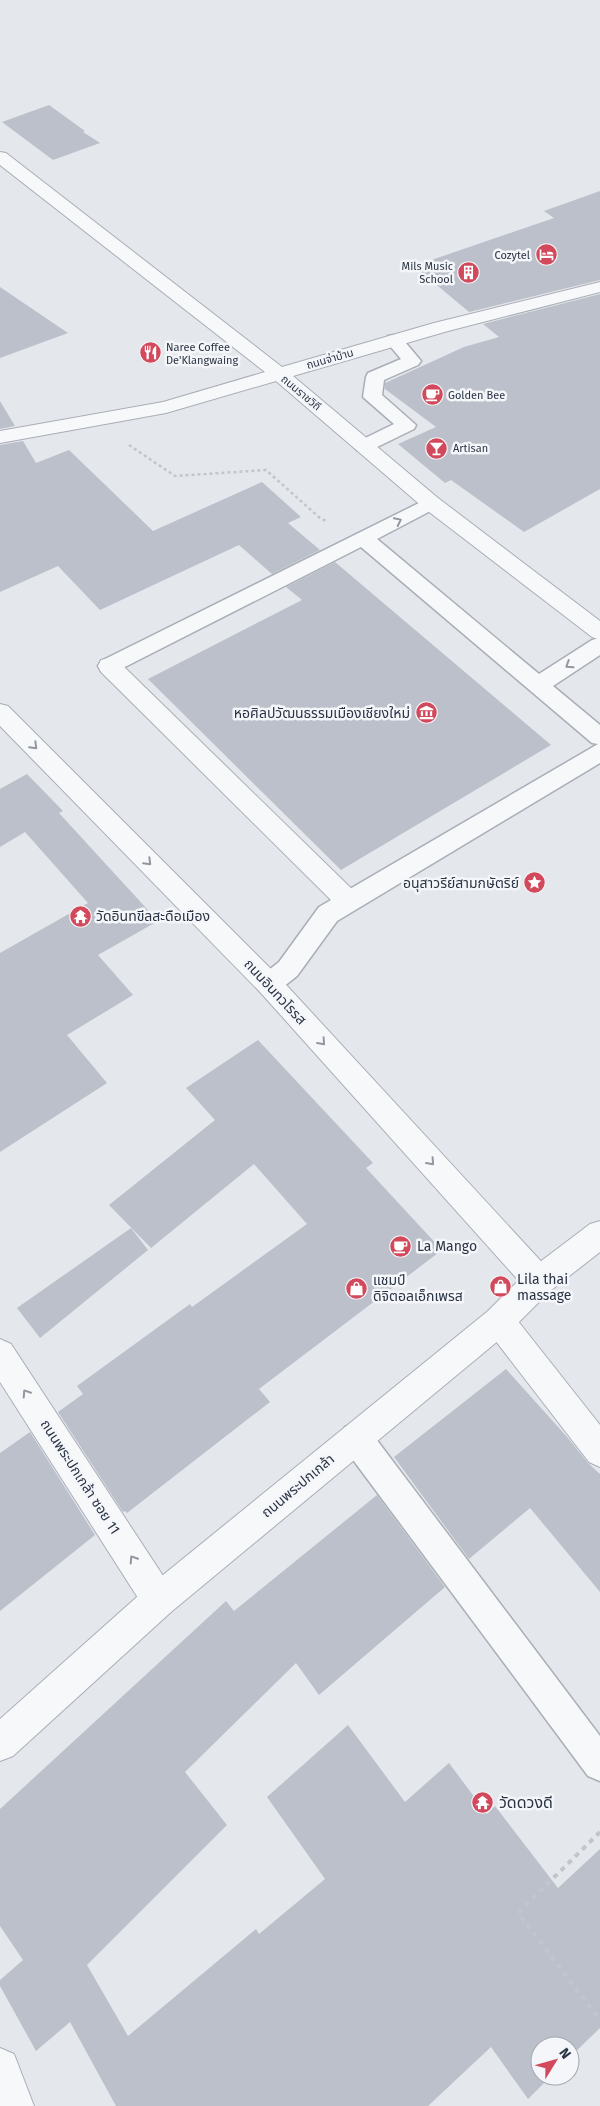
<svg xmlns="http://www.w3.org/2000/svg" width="600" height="2106" font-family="'Fira Sans','Noto Sans Thai',sans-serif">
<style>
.building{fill:#bbc0ca}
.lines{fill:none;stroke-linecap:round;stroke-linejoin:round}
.service-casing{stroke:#a9aeb7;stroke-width:3}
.pedestrian-casing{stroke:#a9aeb7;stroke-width:2}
.minor-casing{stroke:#a9aeb7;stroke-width:2}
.tertiary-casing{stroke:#a9aeb7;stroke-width:2}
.path-far1{stroke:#c2c5cb;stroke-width:2.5;stroke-dasharray:3 3;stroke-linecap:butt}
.path{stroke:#c2c5cb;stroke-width:4;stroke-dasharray:5 5;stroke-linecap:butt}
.service{fill:#f7f8fa;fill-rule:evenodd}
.pedestrian{fill:#f7f8fa;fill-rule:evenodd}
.minor{fill:#f7f8fa;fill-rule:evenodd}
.tertiary{fill:#f7f8fa;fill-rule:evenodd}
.oneway{stroke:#9196a0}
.labels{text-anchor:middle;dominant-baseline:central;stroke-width:5;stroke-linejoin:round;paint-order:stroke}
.far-poi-label{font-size:11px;fill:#2b3445;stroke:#f4f6f9;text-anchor:start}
.far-street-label{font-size:11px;fill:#2b3445;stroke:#f4f6f9}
.poi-label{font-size:14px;fill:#2b3445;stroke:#f4f6f9;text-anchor:start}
.street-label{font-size:14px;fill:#2b3445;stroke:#f4f6f9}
.near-poi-label{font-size:16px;fill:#2b3445;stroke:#f4f6f9;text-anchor:start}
</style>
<rect width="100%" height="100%" fill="#e4e7ec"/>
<!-- building -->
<g class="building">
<polygon points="49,105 85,131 83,132 100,143 53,160 2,122"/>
<polygon points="600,191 600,280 469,312 414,266 554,218 544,211"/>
<polygon points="0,287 68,333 0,358"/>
<polygon points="600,294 600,489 524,532 451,480 445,483 398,444 436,427 385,389 385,383 464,347 499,337 483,324"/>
<polygon points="0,401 15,426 0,429"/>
<polygon points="23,441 36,463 69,450 153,531 262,482 301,517 288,523 320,550 272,574 239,545 100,610 58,566 0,592 0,445"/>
<polygon points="335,562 551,745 341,870 148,679 302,600 286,587"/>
<polygon points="27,774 63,811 59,813 158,921 98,955 133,995 67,1035 107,1083 0,1152 0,953 88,903 25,832 0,847 0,789"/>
<polygon points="258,1040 373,1163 366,1168 442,1250 259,1389 270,1402 127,1513 125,1511 123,1512 58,1412 83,1394 77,1386 190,1304 192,1307 307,1224 254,1164 151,1248 109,1205 215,1120 186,1088"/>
<polygon points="131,1228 148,1250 40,1338 17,1308"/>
<polygon points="506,1369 568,1438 588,1463 600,1474 600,1592 530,1508 469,1559 394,1457"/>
<polygon points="30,1432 95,1535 0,1611 0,1453"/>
<polygon points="377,1495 445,1587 319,1695 296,1663 185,1772 227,1825 87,1965 128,2036 256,1929 259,1934 325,1879 267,1797 348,1725 405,1802 449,1763 487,1814 495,1806 558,1888 600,1849 600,2028 570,2057 570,2046 540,2046 540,2076 551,2076 528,2099 491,2047 428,2106 116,2106 70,2022 36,2051 0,1986 0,1980 23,1960 0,1926 0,1809 226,1601 234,1611"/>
</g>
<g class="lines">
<defs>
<g id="service">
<polygon points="394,335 400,336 421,361 418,365 384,380 382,395 416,425 414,429 371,450 364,452 357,450 354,446 357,442 394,424 363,397 366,377 368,373 401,359 385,340 388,336"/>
<polygon points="431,497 438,499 441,503 438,507 377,539 539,674 592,640 600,638 600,655 553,686 600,725 600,763 337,921 297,976 278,991 269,994 260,991 256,984 260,977 279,962 319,907 598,744 592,743 361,547 117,671 109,674 101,671 98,666 101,661"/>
<polygon points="356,1423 367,1427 600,1736 600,1781 588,1776 345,1449 341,1438 345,1427"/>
</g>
<polygon id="pedestrian" points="109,658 117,660 357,894 361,901 357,908 348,911 339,908 101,672 98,666 101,660"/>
<g id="minor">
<polygon points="0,152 6,153 282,367 434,323 600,282 600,292 448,331 293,376 438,498 600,621 600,640 592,637 424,508 276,381 166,413 0,443 0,431 163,402 265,372 0,165"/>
<polygon points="0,704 8,706 278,976 550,1271 554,1281 550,1291 539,1295 528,1291 260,992 0,726"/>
<polygon points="499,1307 510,1311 600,1425 600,1467 589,1462 488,1331 484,1321 488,1311"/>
<polygon points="0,1339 11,1344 171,1588 176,1600 171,1612 159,1617 147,1612 0,1382"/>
<polygon points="0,2048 14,2054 34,2106 0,2106"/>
</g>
<polygon id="tertiary" points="600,1221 600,1252 550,1291 510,1331 171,1612 13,1756 0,1761 0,1719 147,1588 488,1311 528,1271 590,1224"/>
</defs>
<!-- service casing -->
<use href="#service" class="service-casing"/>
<!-- pedestrian casing -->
<use href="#pedestrian" class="pedestrian-casing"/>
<!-- minor casing -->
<use href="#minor" class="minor-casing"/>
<!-- tertiary casing -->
<use href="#tertiary" class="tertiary-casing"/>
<!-- path-far1 -->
<polyline class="path-far1" points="129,445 175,476 266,470 320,518 326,521"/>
<!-- path -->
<polyline class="path" points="600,1832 518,1913 600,2020"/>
<!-- service -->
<use href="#service" class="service"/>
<!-- pedestrian -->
<use href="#pedestrian" class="pedestrian"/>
<!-- minor -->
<use href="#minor" class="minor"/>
<!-- tertiary -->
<use href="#tertiary" class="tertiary"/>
</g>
<!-- one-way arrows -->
<defs><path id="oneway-chevron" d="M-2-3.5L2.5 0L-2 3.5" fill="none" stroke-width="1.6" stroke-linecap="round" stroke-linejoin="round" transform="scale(1.25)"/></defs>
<g class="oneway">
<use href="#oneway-chevron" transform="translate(398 521) rotate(-26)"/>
<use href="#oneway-chevron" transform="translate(569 665) rotate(147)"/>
<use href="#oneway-chevron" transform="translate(34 746) rotate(45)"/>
<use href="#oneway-chevron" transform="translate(148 862) rotate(45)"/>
<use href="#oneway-chevron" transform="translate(322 1042) rotate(48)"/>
<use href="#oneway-chevron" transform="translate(431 1162) rotate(48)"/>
<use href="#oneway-chevron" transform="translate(26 1393) rotate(-123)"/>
<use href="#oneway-chevron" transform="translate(133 1559) rotate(-123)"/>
</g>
<!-- icons -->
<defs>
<symbol id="hotel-disc" viewBox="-11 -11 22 22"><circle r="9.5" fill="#d1495b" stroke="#f4f6f9"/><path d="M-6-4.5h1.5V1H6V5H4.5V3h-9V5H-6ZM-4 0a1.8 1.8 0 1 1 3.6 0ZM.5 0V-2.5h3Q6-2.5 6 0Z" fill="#fff"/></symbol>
<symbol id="building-disc" viewBox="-11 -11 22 22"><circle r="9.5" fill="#d1495b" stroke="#f4f6f9"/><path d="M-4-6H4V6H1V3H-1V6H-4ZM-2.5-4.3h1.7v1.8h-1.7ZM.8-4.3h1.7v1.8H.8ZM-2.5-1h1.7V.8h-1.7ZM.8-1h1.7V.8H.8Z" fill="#fff"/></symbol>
<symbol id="restaurant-disc" viewBox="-11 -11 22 22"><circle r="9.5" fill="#d1495b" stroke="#f4f6f9"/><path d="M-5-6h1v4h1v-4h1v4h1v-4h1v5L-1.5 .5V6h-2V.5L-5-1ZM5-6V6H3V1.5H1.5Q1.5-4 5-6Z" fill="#fff"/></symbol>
<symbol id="cafe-disc" viewBox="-11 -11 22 22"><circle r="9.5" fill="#d1495b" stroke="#f4f6f9"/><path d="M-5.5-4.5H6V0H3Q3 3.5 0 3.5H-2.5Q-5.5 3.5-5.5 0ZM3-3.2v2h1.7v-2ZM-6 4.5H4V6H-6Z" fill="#fff"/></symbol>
<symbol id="bar-disc" viewBox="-11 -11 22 22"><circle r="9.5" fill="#d1495b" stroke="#f4f6f9"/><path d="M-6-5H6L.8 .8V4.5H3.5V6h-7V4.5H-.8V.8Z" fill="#fff"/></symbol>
<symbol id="museum-disc" viewBox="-11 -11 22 22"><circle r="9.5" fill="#d1495b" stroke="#f4f6f9"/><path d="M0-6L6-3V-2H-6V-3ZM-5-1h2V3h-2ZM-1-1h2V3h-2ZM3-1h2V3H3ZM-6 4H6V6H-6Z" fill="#fff"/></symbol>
<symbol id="sight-disc" viewBox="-11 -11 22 22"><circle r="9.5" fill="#d1495b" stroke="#f4f6f9"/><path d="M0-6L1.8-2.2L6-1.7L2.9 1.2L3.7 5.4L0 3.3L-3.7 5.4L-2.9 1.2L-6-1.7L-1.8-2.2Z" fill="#fff"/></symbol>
<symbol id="temple-disc" viewBox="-11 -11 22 22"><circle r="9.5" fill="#d1495b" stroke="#f4f6f9"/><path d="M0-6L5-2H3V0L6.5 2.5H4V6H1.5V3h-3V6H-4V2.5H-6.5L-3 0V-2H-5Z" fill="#fff"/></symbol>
<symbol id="shop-disc" viewBox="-11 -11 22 22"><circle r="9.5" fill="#d1495b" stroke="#f4f6f9"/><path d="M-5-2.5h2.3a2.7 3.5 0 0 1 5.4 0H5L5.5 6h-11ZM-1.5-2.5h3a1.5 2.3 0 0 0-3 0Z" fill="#fff"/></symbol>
</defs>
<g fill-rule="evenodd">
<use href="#hotel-disc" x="534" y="242" width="25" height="25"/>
<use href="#building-disc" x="456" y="260" width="25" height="25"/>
<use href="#restaurant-disc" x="138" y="340" width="25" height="25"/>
<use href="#cafe-disc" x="420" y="382" width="25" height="25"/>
<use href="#bar-disc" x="424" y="436" width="25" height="25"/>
<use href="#museum-disc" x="414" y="700" width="25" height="25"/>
<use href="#sight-disc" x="522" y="870" width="25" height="25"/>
<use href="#temple-disc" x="68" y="904" width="25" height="25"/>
<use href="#cafe-disc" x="388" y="1234" width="25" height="25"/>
<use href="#shop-disc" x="488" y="1274" width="25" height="25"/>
<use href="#shop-disc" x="344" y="1276" width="25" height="25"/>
<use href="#temple-disc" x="470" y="1790" width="25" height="25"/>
</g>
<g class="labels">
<!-- far-poi labels -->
<g class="far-poi-label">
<text x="530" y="255" text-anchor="end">Cozytel</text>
<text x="453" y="266" text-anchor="end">Mils Music<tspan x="453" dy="13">School</tspan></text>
<text x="166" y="347">Naree Coffee<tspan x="166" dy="13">De'Klangwaing</tspan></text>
<text x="448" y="395">Golden Bee</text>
<text x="453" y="448">Artisan</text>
</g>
<!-- far-street labels -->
<g class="far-street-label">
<text transform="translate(330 359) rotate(-16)">ถนนจ่าบ้าน</text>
<text transform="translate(301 393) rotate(40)">ถนนราชวิถี</text>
</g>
<!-- poi labels -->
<g class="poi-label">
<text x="410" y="713" text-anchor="end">หอศิลปวัฒนธรรมเมืองเชียงใหม่</text>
<text x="519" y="883" text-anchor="end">อนุสาวรีย์สามกษัตริย์</text>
<text x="96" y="916">วัดอินทขีลสะดือเมือง</text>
<text x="417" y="1246">La Mango</text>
<text x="517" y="1279">Lila thai<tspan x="517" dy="16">massage</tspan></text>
<text x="373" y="1280">แชมป์<tspan x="373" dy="16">ดิจิตอลเอ็กเพรส</tspan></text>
</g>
<!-- street labels -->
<g class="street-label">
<text transform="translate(275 992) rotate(47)">ถนนอินทวโรรส</text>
<text transform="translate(80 1477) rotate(57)">ถนนพระปกเกล้า ซอย 11</text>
<text transform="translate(298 1486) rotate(-40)">ถนนพระปกเกล้า</text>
</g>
<!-- near-poi labels -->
<g class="near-poi-label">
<text x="499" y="1802">วัดดวงดี</text>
</g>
</g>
<!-- north arrow -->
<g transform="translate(555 2061) rotate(53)"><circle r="24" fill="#f4f6f9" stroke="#a4a8b1"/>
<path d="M0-4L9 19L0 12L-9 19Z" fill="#d1495b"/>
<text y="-8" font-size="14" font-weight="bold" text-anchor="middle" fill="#2b3445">N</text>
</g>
</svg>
